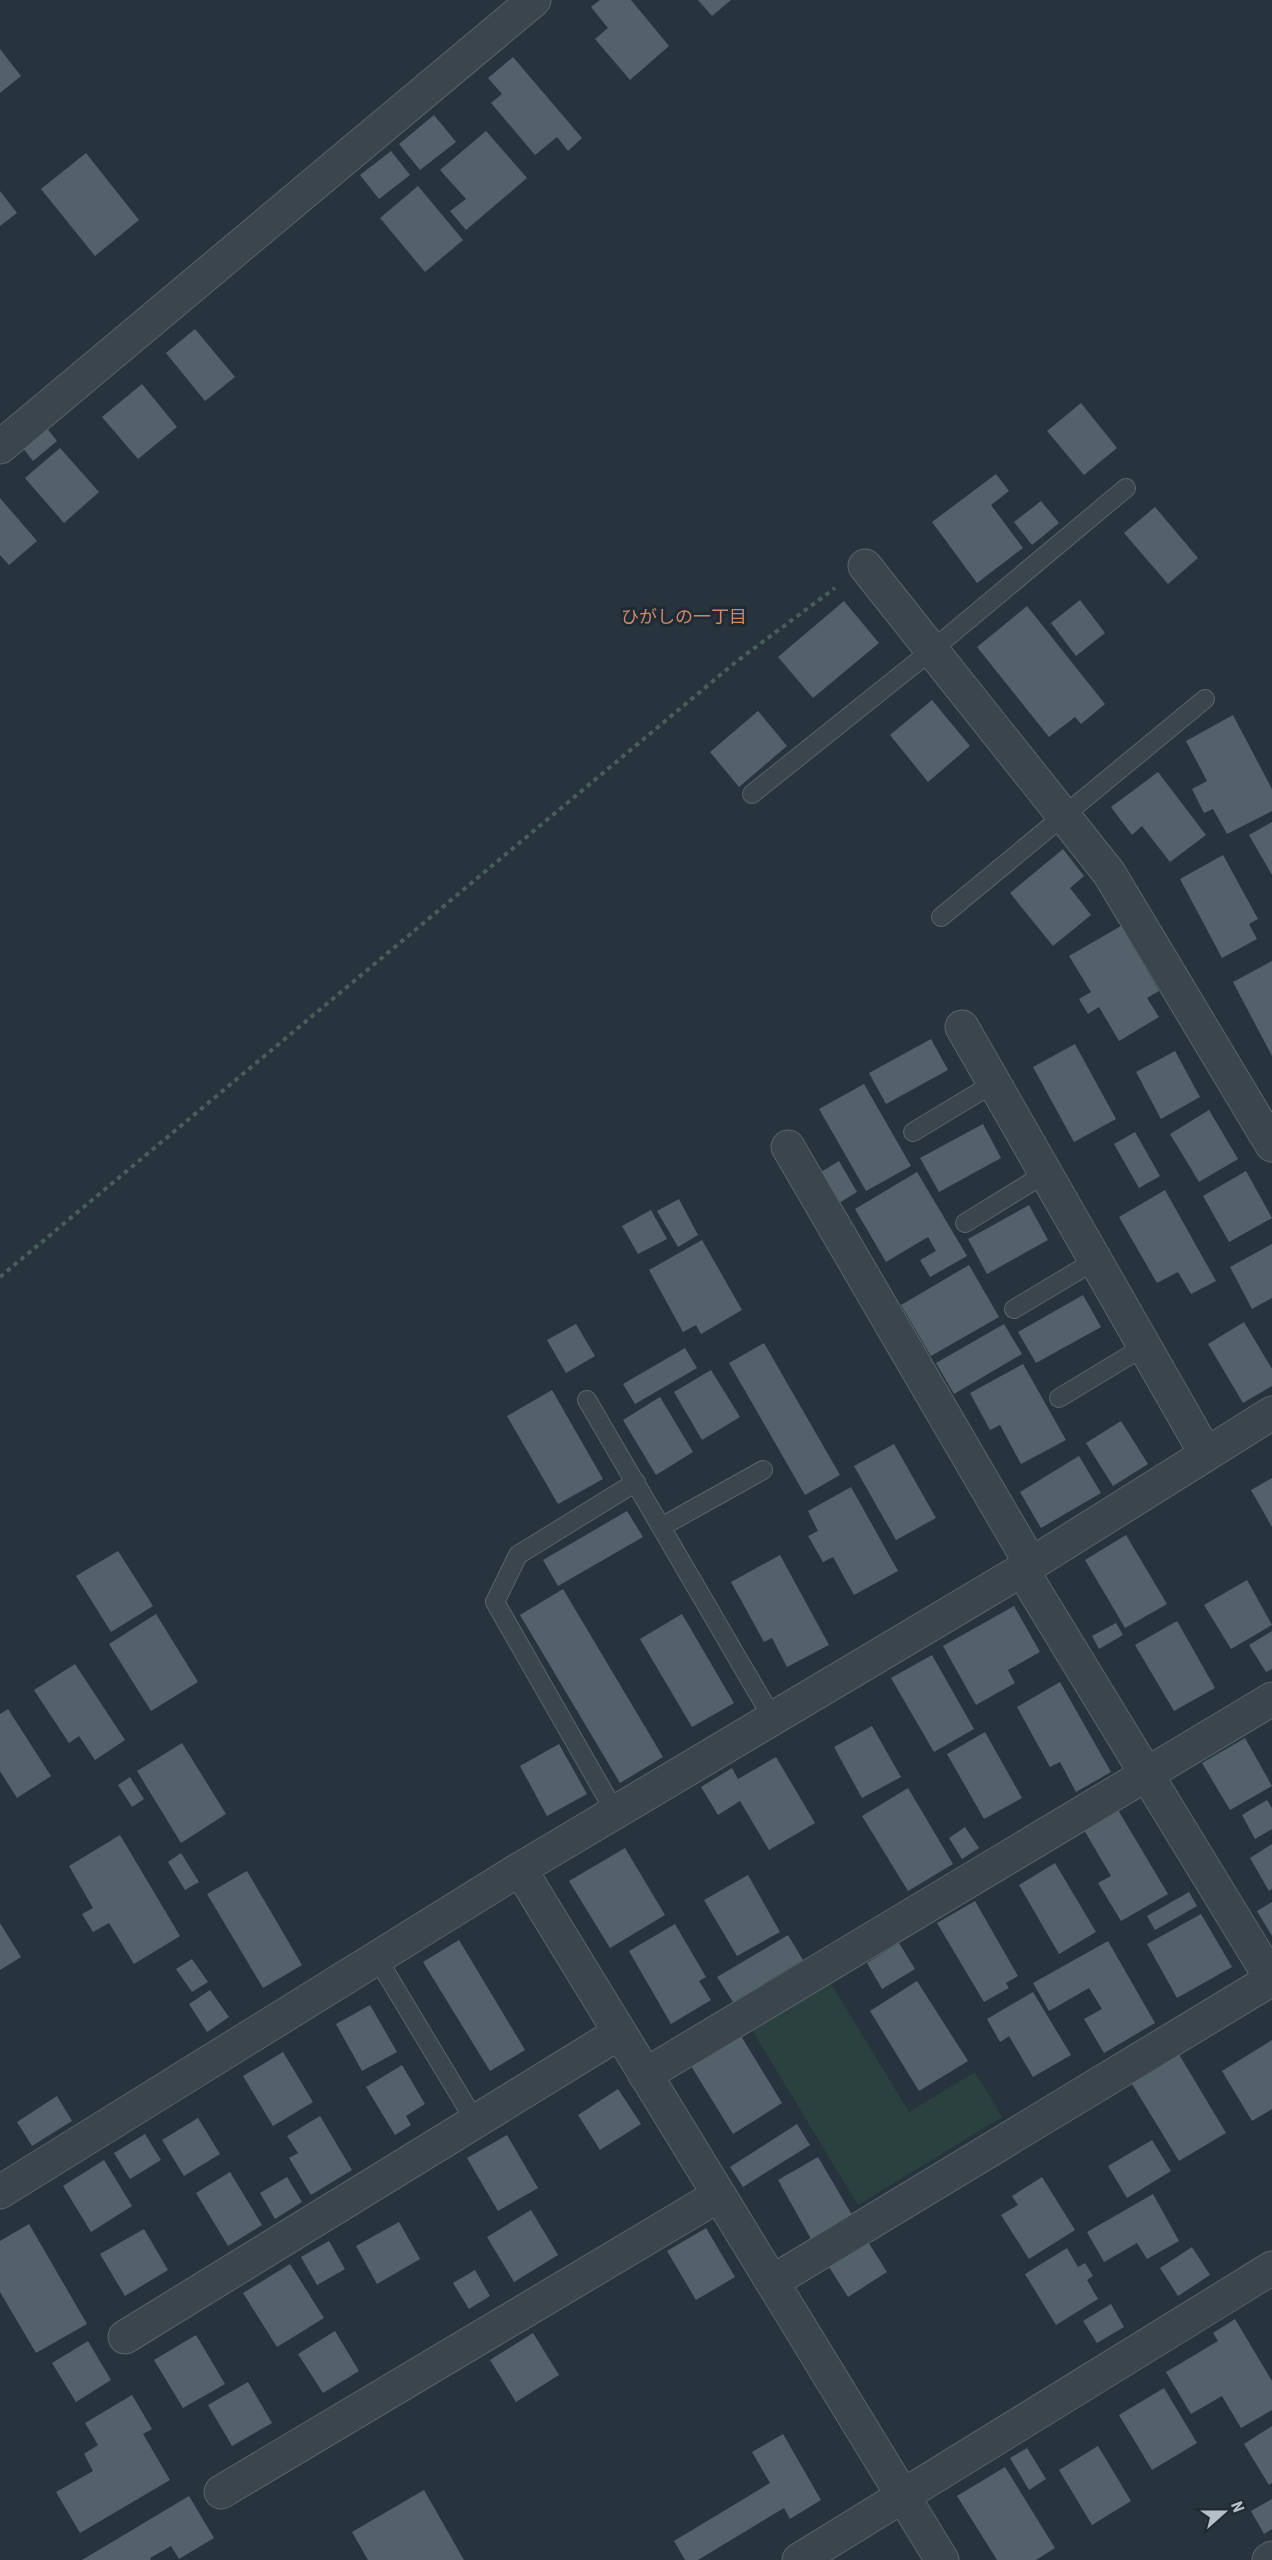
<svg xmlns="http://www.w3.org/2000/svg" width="1272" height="2560" font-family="'Roboto Condensed','Noto Sans JP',sans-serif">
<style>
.green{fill:#2a413f}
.building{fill:#53616a}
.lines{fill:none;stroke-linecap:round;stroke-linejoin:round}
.lane-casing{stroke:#59636b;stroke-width:20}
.street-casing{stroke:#59636b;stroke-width:35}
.path{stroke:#495d5c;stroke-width:4;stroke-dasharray:4.5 4.5;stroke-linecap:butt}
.lane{stroke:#3b454e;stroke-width:18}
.street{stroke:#3b454e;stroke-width:33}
.labels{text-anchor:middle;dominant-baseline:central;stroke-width:6;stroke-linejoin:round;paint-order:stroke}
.neighbourhood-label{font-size:18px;fill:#cc896e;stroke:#202a33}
</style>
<rect width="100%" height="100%" fill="#27343e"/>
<!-- green -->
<polygon class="green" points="830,1982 909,2112 975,2072 1002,2117 858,2205 752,2030"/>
<!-- building -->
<g class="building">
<polygon points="600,0 631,0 669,46 630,80 595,39 608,28 591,7"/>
<polygon points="698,0 731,0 712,16"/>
<polygon points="0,49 21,76 0,93"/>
<polygon points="513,57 582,138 568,151 557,137 535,155 491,103 502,94 488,78"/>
<polygon points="434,115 456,142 420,170 399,144"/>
<polygon points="486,131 527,178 466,230 450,211 466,199 440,170"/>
<polygon points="391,151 410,175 379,199 360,175"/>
<polygon points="86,153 139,220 95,256 41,189"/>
<polygon points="418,186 463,240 425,272 380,218"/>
<polygon points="0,191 17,213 0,226"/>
<polygon points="195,329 235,377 205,401 166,353"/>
<polygon points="142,384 177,427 138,459 102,417"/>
<polygon points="1081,403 1117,448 1084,475 1047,431"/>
<polygon points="46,427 57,441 33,461 22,447"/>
<polygon points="60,448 99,492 64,523 25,478"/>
<polygon points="996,474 1009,491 991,505 1023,548 977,583 932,522"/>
<polygon points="0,498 37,541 9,565 0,555"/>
<polygon points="1041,501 1059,523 1032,545 1014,522"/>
<polygon points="1155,507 1198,558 1168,584 1124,533"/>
<polygon points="1080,600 1105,633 1076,656 1051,623"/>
<polygon points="844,601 879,643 813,698 778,657"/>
<polygon points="1027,606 1105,704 1081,724 1075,717 1049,737 977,647"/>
<polygon points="932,700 970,746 928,782 890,735"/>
<polygon points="758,711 787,746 739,787 710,752"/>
<polygon points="1233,715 1272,789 1272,811 1227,834 1213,809 1204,813 1192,789 1207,781 1186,741"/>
<polygon points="1158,772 1206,835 1170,862 1142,826 1132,835 1111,807"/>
<polygon points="1272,822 1272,875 1249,835"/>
<polygon points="1063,849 1084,876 1070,888 1091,915 1053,946 1010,893"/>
<polygon points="1223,855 1258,919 1249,924 1257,939 1222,958 1180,879"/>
<polygon points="1121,926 1159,991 1147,998 1159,1017 1119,1041 1099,1007 1088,1014 1079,999 1091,992 1069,956"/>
<polygon points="1272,961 1272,1056 1233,982"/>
<polygon points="931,1039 948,1070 886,1104 869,1073"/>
<polygon points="1075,1044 1116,1119 1074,1142 1033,1067"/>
<polygon points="1175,1051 1200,1097 1161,1119 1136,1072"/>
<polygon points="864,1084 911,1166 866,1191 819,1109"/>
<polygon points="1209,1110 1238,1159 1199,1182 1170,1134"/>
<polygon points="983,1124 1001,1158 939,1192 920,1158"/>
<polygon points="1135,1132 1160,1176 1139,1188 1114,1144"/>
<polygon points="839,1161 857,1192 839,1203 821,1172"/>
<polygon points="1246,1171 1272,1218 1229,1242 1203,1196"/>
<polygon points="917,1172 967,1256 930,1277 920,1260 936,1251 928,1237 886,1262 855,1209"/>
<polygon points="1165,1190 1216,1281 1191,1294 1178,1272 1157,1283 1119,1217"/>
<polygon points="679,1199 698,1235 678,1247 657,1211"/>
<polygon points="1029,1205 1048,1240 987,1274 968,1239"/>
<polygon points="651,1210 667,1239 638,1254 622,1226"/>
<polygon points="702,1240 742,1310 701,1334 696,1325 683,1332 649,1270"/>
<polygon points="1272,1244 1272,1298 1252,1309 1230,1267"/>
<polygon points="969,1265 999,1317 931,1356 901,1305"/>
<polygon points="1083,1295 1101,1327 1036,1363 1018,1332"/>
<polygon points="1244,1322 1272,1369 1272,1386 1243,1403 1208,1344"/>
<polygon points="576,1324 595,1356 566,1373 547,1340"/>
<polygon points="1004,1324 1022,1354 954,1394 936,1363"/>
<polygon points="764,1343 840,1475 805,1495 729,1363"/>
<polygon points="685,1348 697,1368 635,1404 623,1384"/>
<polygon points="1023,1364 1066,1440 1021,1464 1000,1425 990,1430 970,1393"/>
<polygon points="711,1370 740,1417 702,1440 674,1392"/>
<polygon points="552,1390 603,1479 558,1504 507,1416"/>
<polygon points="660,1397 693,1452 656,1475 623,1420"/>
<polygon points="1121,1421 1148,1464 1113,1486 1086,1443"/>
<polygon points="894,1444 936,1518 896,1540 854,1466"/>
<polygon points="1079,1456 1101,1493 1041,1528 1020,1492"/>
<polygon points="1272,1478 1272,1527 1251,1490"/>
<polygon points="851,1487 898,1571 854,1595 833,1557 823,1562 808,1536 818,1531 808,1511"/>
<polygon points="627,1511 643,1537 558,1586 543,1560"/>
<polygon points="1126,1535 1167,1604 1125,1628 1085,1560"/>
<polygon points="118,1551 153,1606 111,1632 76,1576"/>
<polygon points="780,1555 829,1645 787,1667 772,1638 764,1642 731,1582"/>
<polygon points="1247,1580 1272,1625 1231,1649 1204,1605"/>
<polygon points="563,1589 663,1757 620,1783 520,1615"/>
<polygon points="1014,1606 1040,1652 1008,1670 1015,1683 976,1705 943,1646"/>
<polygon points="156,1614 198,1682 151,1711 109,1644"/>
<polygon points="682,1614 734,1703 692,1727 640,1639"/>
<polygon points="1177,1621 1215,1688 1174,1711 1135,1645"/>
<polygon points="1116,1623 1123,1635 1099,1649 1092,1636"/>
<polygon points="1272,1631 1272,1669 1266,1672 1249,1645"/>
<polygon points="932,1655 974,1729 934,1752 891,1678"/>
<polygon points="75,1664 125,1740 95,1760 79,1736 69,1743 34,1690"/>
<polygon points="1060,1682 1111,1772 1076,1792 1060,1762 1050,1767 1017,1707"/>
<polygon points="8,1709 51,1776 17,1798 0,1771 0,1714"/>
<polygon points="872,1726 901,1777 862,1798 834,1747"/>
<polygon points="985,1732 1022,1798 984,1819 947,1754"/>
<polygon points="1245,1738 1272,1786 1230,1810 1202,1763"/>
<polygon points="182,1743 226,1814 181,1843 137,1771"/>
<polygon points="559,1744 587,1794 547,1816 520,1766"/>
<polygon points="776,1757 815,1823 769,1850 740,1801 718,1815 701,1787 732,1768 738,1779"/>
<polygon points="130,1777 144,1799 132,1807 118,1785"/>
<polygon points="908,1788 953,1864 908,1891 862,1816"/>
<polygon points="1267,1800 1272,1808 1272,1829 1255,1839 1242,1815"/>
<polygon points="1118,1810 1168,1894 1121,1921 1098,1883 1111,1876 1084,1830"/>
<polygon points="965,1827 979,1848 962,1859 949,1838"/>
<polygon points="120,1835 180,1936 134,1964 109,1923 93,1932 82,1914 93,1908 69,1866"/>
<polygon points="1272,1844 1272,1889 1269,1891 1250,1858"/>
<polygon points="625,1848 665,1915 610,1948 569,1881"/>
<polygon points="181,1853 199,1882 185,1890 168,1862"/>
<polygon points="1055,1863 1096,1932 1059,1954 1019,1885"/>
<polygon points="247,1871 302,1965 263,1988 207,1894"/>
<polygon points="748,1875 780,1932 737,1956 704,1900"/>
<polygon points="1189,1892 1197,1906 1155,1930 1147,1916"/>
<polygon points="975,1901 1018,1976 1006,1983 1009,1988 984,2002 937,1923"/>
<polygon points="1272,1902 1272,1936 1257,1911"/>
<polygon points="1201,1914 1232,1967 1177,1998 1147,1944"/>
<polygon points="0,1923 21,1957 0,1970"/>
<polygon points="675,1924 706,1977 699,1981 711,2000 671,2024 629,1951"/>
<polygon points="788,1935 803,1960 733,2002 717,1977"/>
<polygon points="459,1940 525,2050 490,2071 423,1962"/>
<polygon points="1108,1941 1155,2023 1104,2053 1084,2019 1102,2009 1089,1988 1049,2011 1033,1983"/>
<polygon points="899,1943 915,1969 882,1989 867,1963"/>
<polygon points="192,1959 208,1982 192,1992 176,1969"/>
<polygon points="917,1981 968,2061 919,2091 870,2011"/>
<polygon points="210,1990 229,2017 207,2032 189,2004"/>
<polygon points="1033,1992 1071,2055 1033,2077 1009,2036 1000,2042 987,2019"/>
<polygon points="370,2005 397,2052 362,2071 336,2024"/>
<polygon points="741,2036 782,2103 733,2134 691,2066"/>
<polygon points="1272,2040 1272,2109 1252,2121 1222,2071"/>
<polygon points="1177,2051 1226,2133 1179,2161 1129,2079"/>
<polygon points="283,2052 313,2102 273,2126 243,2076"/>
<polygon points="402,2065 425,2104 406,2116 411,2125 395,2135 366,2087"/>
<polygon points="618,2089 641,2124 600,2150 578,2115"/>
<polygon points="57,2096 72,2121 32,2146 17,2122"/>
<polygon points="320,2116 352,2170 311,2195 289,2158 298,2153 287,2136"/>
<polygon points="198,2118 220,2154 184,2176 162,2140"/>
<polygon points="797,2124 810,2145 743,2187 730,2167"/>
<polygon points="145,2134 161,2160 130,2179 114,2153"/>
<polygon points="507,2135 538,2188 498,2211 467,2158"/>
<polygon points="1152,2140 1171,2171 1127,2198 1108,2166"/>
<polygon points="818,2157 852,2215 811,2239 778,2180"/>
<polygon points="104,2160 132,2206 91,2232 63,2186"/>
<polygon points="230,2172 262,2225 228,2246 196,2193"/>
<polygon points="287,2177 302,2202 275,2219 260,2193"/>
<polygon points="1042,2177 1075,2230 1029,2259 1001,2215 1018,2205 1012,2196"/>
<polygon points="1153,2194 1179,2241 1147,2259 1137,2243 1104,2262 1087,2232"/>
<polygon points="531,2210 558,2255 514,2282 487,2237"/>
<polygon points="399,2222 420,2259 377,2284 356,2246"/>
<polygon points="29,2224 87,2324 36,2353 0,2292 0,2241"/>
<polygon points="706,2228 735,2277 696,2300 667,2251"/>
<polygon points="144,2229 168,2270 125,2296 100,2254"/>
<polygon points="329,2241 345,2269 317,2285 301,2257"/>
<polygon points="868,2242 887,2272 848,2297 829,2267"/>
<polygon points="1192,2247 1210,2275 1178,2296 1160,2268"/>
<polygon points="1067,2248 1078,2267 1085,2263 1093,2276 1087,2280 1098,2299 1056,2325 1025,2274"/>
<polygon points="290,2264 324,2318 277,2347 243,2293"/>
<polygon points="475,2270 490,2296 469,2309 453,2283"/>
<polygon points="1111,2304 1124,2327 1097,2343 1083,2321"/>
<polygon points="1235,2319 1272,2381 1272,2410 1241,2428 1222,2396 1191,2414 1166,2372 1218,2341 1213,2333"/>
<polygon points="335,2331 359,2371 323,2393 298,2354"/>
<polygon points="533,2333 559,2375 516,2402 490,2360"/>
<polygon points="196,2335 225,2384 183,2408 154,2360"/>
<polygon points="88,2341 111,2380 76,2402 52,2363"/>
<polygon points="248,2382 272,2423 232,2446 208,2405"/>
<polygon points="1164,2388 1197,2443 1152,2470 1119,2415"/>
<polygon points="132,2395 152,2429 143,2434 170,2480 80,2533 56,2492 93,2471 84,2454 98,2445 85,2423"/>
<polygon points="1272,2426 1272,2483 1269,2485 1244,2444"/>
<polygon points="783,2434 821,2500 790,2519 784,2508 698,2560 685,2560 674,2541 770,2483 752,2452"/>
<polygon points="1098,2446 1131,2501 1092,2525 1059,2470"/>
<polygon points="1027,2448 1046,2479 1029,2490 1010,2458"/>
<polygon points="1005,2467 1055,2548 1036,2560 997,2560 957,2496"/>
<polygon points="424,2490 464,2560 368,2560 352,2532"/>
<polygon points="189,2496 214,2538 179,2559 171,2546 150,2558 151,2560 82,2560"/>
<polygon points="1272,2499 1272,2529 1264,2534 1251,2511"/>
</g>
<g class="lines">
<defs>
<g id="lane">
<polyline points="752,794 932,650 1126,488"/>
<polyline points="941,917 1205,699"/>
<polyline points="913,1132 994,1083"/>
<polyline points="965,1223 1046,1173"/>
<polyline points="1014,1309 1096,1260"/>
<polyline points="1059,1398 1145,1346"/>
<polyline points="587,1400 773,1719"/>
<polyline points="661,1527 763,1470"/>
<polyline points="615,1812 495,1602 518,1555 636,1482"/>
<polyline points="377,1958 475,2121"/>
</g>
<g id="street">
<polyline points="0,447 534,0"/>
<polyline points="865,566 1109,873 1272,1145"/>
<polyline points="962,1027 1206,1454"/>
<polyline points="788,1147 1031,1564"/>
<polyline points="1022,1570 1272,1980"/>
<polyline points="520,1869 942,2560"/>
<polyline points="645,2075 1272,1699"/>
<polyline points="0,2192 520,1869 1022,1570 1272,1413"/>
<polyline points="772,2282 1272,1979"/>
<polyline points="125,2337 619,2033"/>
<polyline points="221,2492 719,2195"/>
<polyline points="799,2560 1272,2268"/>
<polyline points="1269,2560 1272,2558"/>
</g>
</defs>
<!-- lane casing -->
<use href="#lane" class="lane-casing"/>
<!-- street casing -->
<use href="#street" class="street-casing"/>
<!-- path -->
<polyline class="path" points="0,1277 737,661 835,588"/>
<!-- lane -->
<use href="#lane" class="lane"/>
<!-- street -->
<use href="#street" class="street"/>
</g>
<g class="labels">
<!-- neighbourhood labels -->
<g class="neighbourhood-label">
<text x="684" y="616">ひがしの一丁目</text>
</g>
</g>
<!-- north arrow -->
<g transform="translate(1224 2512) rotate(69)" stroke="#202a33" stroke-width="4.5" paint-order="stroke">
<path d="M0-4.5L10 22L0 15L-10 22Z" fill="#b7c0c8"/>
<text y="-9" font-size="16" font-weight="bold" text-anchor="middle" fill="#b7c0c8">N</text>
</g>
</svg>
